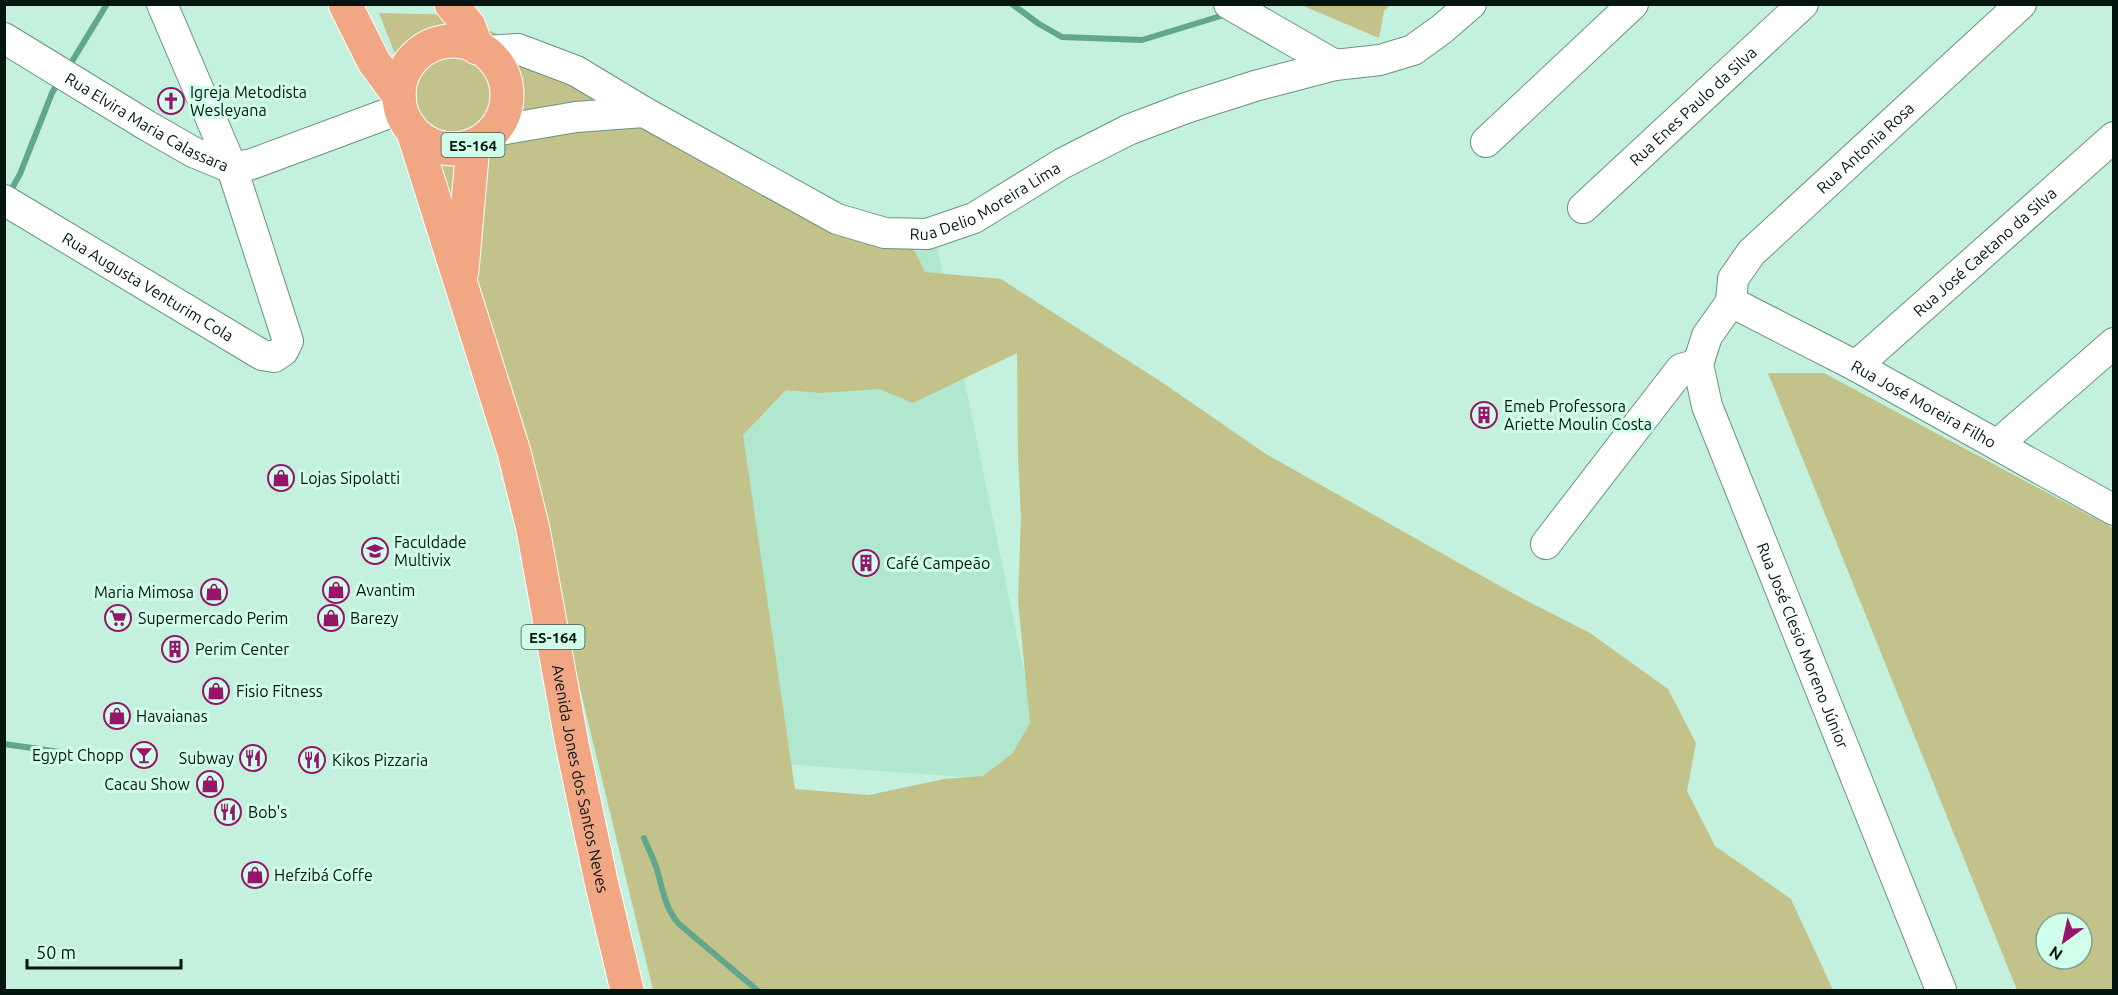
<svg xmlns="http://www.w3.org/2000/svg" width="2118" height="995" font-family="Ubuntu,sans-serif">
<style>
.built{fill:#b1e7cf}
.green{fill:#c3c28a;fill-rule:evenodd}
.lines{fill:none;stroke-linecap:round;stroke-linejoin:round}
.stream{stroke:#60a78b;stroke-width:6}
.minor-casing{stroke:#689380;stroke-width:32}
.highway-casing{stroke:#fff;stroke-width:35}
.minor{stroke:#fff;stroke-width:30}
.highway{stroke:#f1a783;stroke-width:33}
.labels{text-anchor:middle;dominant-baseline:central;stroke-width:6;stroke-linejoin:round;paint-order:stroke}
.shield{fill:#d0feea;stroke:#425b51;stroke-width:1.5}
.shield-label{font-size:15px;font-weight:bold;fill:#05150f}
.poi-label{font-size:16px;fill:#05150f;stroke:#d0feea;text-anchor:start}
.street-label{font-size:16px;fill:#05150f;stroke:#d0feea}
</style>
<rect width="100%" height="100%" fill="#c3f1dd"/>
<!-- built -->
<polygon class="built" points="937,246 1047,783 617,752 674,359 877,259"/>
<!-- green -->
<g class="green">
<polygon points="1301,5 1390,5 1384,11 1379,38"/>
<path d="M379,13L462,15L592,87L910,241L925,272L1001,279L1163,383L1266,454L1514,594L1590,633L1668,689L1696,743L1687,791L1715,846L1791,899L1833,990H653L503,370L441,172ZM1017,353L1018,457L1021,516L1018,601L1030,723L1013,753L983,776L944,779L869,795L795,789L743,435L786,390L821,393L879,389L913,403Z"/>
<path d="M1768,373H1824L2113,528V990H2017ZM2046,923H2082V959H2046Z"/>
</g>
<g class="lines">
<!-- stream -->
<g class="stream">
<polyline points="1012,4 1039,24 1062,37 1142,40 1224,15"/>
<polyline points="68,68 107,4"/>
<polyline points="10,192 20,174 52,93 59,81"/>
<polyline points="4,744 67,753"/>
<path d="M644,838C648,849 654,859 657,870C663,890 665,908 679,924L757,990"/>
</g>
<defs>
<g id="minor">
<polyline points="1229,4 1335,65"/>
<path id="s1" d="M4,38L146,125L193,152L232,168L252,164L400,109"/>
<path id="s2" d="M483,51L518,49L576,71L644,112L837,219L885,233L927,234L974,218L1063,163L1128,130L1186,108L1255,86L1335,65L1380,60L1413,50L1442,29L1471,4"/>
<polyline points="494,131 576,117 644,112"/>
<polyline points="1486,142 1633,4"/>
<path id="s3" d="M4,200L262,355L274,357L283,351L288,341L232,168L162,4"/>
<path id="s4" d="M1583,208L1803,4"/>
<path id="s5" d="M1731,302L1707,336L1698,364L1707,406L1941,990"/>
<path id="s6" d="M1731,302L1856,366L2114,510"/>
<path id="s7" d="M1731,302L1733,279L1751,253L2021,4"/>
<path id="s8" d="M1856,366L2114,137"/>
<polyline points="1998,444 2114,343"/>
<polyline points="1546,544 1681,369 1698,364"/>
</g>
<g id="highway">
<polyline points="345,4 374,62 399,96"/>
<polyline points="451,4 469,26 477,48"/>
<circle cx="453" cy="95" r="54"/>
<path id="s9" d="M413,132L514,452L533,529L572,744L601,881L627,990"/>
<polyline points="462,271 473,145"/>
</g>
</defs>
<!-- minor casing -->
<use href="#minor" class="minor-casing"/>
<!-- highway casing -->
<use href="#highway" class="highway-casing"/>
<!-- minor -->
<use href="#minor" class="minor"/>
<!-- highway -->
<use href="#highway" class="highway"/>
</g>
<!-- icons -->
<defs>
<symbol id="church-ring" viewBox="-11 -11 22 22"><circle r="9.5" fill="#d0feea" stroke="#97146b" stroke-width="1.5"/><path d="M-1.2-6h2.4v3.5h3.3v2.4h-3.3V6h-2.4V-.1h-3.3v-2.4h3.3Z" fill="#97146b"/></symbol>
<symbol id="building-ring" viewBox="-11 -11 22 22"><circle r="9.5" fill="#d0feea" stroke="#97146b" stroke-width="1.5"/><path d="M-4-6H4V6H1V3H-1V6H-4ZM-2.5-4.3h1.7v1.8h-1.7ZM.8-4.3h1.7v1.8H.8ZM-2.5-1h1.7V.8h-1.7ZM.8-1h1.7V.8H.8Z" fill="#97146b"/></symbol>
<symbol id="shop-ring" viewBox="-11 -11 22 22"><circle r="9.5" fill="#d0feea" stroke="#97146b" stroke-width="1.5"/><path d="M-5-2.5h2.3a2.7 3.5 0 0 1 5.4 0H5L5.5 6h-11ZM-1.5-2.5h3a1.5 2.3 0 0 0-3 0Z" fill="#97146b"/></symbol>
<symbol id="university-ring" viewBox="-11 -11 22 22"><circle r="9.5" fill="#d0feea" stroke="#97146b" stroke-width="1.5"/><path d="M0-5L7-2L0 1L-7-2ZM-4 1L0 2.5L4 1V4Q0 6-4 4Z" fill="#97146b"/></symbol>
<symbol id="supermarket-ring" viewBox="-11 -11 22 22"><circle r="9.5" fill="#d0feea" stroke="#97146b" stroke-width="1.5"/><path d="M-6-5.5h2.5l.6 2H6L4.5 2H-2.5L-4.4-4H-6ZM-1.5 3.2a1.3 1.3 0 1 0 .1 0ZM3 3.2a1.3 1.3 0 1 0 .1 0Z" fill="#97146b"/></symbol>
<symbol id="bar-ring" viewBox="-11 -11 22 22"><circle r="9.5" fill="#d0feea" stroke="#97146b" stroke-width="1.5"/><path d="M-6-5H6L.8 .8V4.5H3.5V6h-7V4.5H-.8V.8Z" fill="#97146b"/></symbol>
<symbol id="restaurant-ring" viewBox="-11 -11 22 22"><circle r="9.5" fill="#d0feea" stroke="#97146b" stroke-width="1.5"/><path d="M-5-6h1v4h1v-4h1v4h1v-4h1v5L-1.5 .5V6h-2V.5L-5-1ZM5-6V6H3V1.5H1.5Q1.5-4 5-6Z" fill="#97146b"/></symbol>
</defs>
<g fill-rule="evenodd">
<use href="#church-ring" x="156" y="86" width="30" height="30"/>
<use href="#building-ring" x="1469" y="400" width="30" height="30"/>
<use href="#shop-ring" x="266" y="463" width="30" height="30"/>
<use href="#university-ring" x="360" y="536" width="30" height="30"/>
<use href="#building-ring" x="851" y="548" width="30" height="30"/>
<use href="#shop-ring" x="321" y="575" width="30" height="30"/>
<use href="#shop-ring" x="199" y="577" width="30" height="30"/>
<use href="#supermarket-ring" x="103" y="603" width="30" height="30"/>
<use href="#shop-ring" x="316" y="603" width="30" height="30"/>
<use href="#building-ring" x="160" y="634" width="30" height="30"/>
<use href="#shop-ring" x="201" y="676" width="30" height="30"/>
<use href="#shop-ring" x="102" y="701" width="30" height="30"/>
<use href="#bar-ring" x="129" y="740" width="30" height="30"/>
<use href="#restaurant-ring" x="238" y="743" width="30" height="30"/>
<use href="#restaurant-ring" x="297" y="745" width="30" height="30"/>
<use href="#shop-ring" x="195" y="769" width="30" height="30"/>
<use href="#restaurant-ring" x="213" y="797" width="30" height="30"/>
<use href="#shop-ring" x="240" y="860" width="30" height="30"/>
</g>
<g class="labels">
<!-- shield labels -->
<g class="shield">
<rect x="441.5" y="133" width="63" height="24" rx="4.5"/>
<rect x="521.5" y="625" width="63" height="24" rx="4.5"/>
</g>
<g class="shield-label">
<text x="473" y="145">ES-164</text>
<text x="553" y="637">ES-164</text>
</g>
<!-- poi labels -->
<g class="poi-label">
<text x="190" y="92">Igreja Metodista<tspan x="190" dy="18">Wesleyana</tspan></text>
<text x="1504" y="406">Emeb Professora<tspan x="1504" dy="18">Ariette Moulin Costa</tspan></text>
<text x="300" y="478">Lojas Sipolatti</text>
<text x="394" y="542">Faculdade<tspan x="394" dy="18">Multivix</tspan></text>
<text x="886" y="563">Café Campeão</text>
<text x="356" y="590">Avantim</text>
<text x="194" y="592" text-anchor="end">Maria Mimosa</text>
<text x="138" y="618">Supermercado Perim</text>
<text x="350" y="618">Barezy</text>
<text x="195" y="649">Perim Center</text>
<text x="236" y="691">Fisio Fitness</text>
<text x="136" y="716">Havaianas</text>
<text x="124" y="755" text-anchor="end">Egypt Chopp</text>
<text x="234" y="758" text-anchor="end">Subway</text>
<text x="332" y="760">Kikos Pizzaria</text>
<text x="190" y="784" text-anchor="end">Cacau Show</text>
<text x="248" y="812">Bob's</text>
<text x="274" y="875">Hefzibá Coffe</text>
</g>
<!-- street labels -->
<g class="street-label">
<text stroke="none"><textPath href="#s4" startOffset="150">Rua Enes Paulo da Silva</textPath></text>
<text stroke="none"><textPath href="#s1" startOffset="166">Rua Elvira Maria Calassara</textPath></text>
<text stroke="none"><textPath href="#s7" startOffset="210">Rua Antonia Rosa</textPath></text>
<text stroke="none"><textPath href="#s2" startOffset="555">Rua Delio Moreira Lima</textPath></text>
<text stroke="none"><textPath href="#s8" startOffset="172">Rua José Caetano da Silva</textPath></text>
<text stroke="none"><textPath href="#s3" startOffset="168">Rua Augusta Venturim Cola</textPath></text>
<text stroke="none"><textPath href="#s6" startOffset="218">Rua José Moreira Filho</textPath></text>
<text stroke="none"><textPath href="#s5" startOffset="372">Rua José Clesio Moreno Júnior</textPath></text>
<text stroke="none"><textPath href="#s9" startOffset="669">Avenida Jones dos Santos Neves</textPath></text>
</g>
</g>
<!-- border -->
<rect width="2118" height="995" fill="none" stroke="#05150f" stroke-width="12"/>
<!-- north arrow -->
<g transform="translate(2064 941) rotate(213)"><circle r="28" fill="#d0feea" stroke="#7fa192" stroke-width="1.5"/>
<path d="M0-4.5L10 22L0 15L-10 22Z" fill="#97146b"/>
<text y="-9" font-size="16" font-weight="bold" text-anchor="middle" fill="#05150f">N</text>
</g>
<!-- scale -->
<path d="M27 959v9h154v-9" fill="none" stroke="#05150f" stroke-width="3"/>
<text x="36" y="959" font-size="18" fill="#05150f" stroke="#d0feea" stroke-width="4.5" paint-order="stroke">50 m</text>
</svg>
